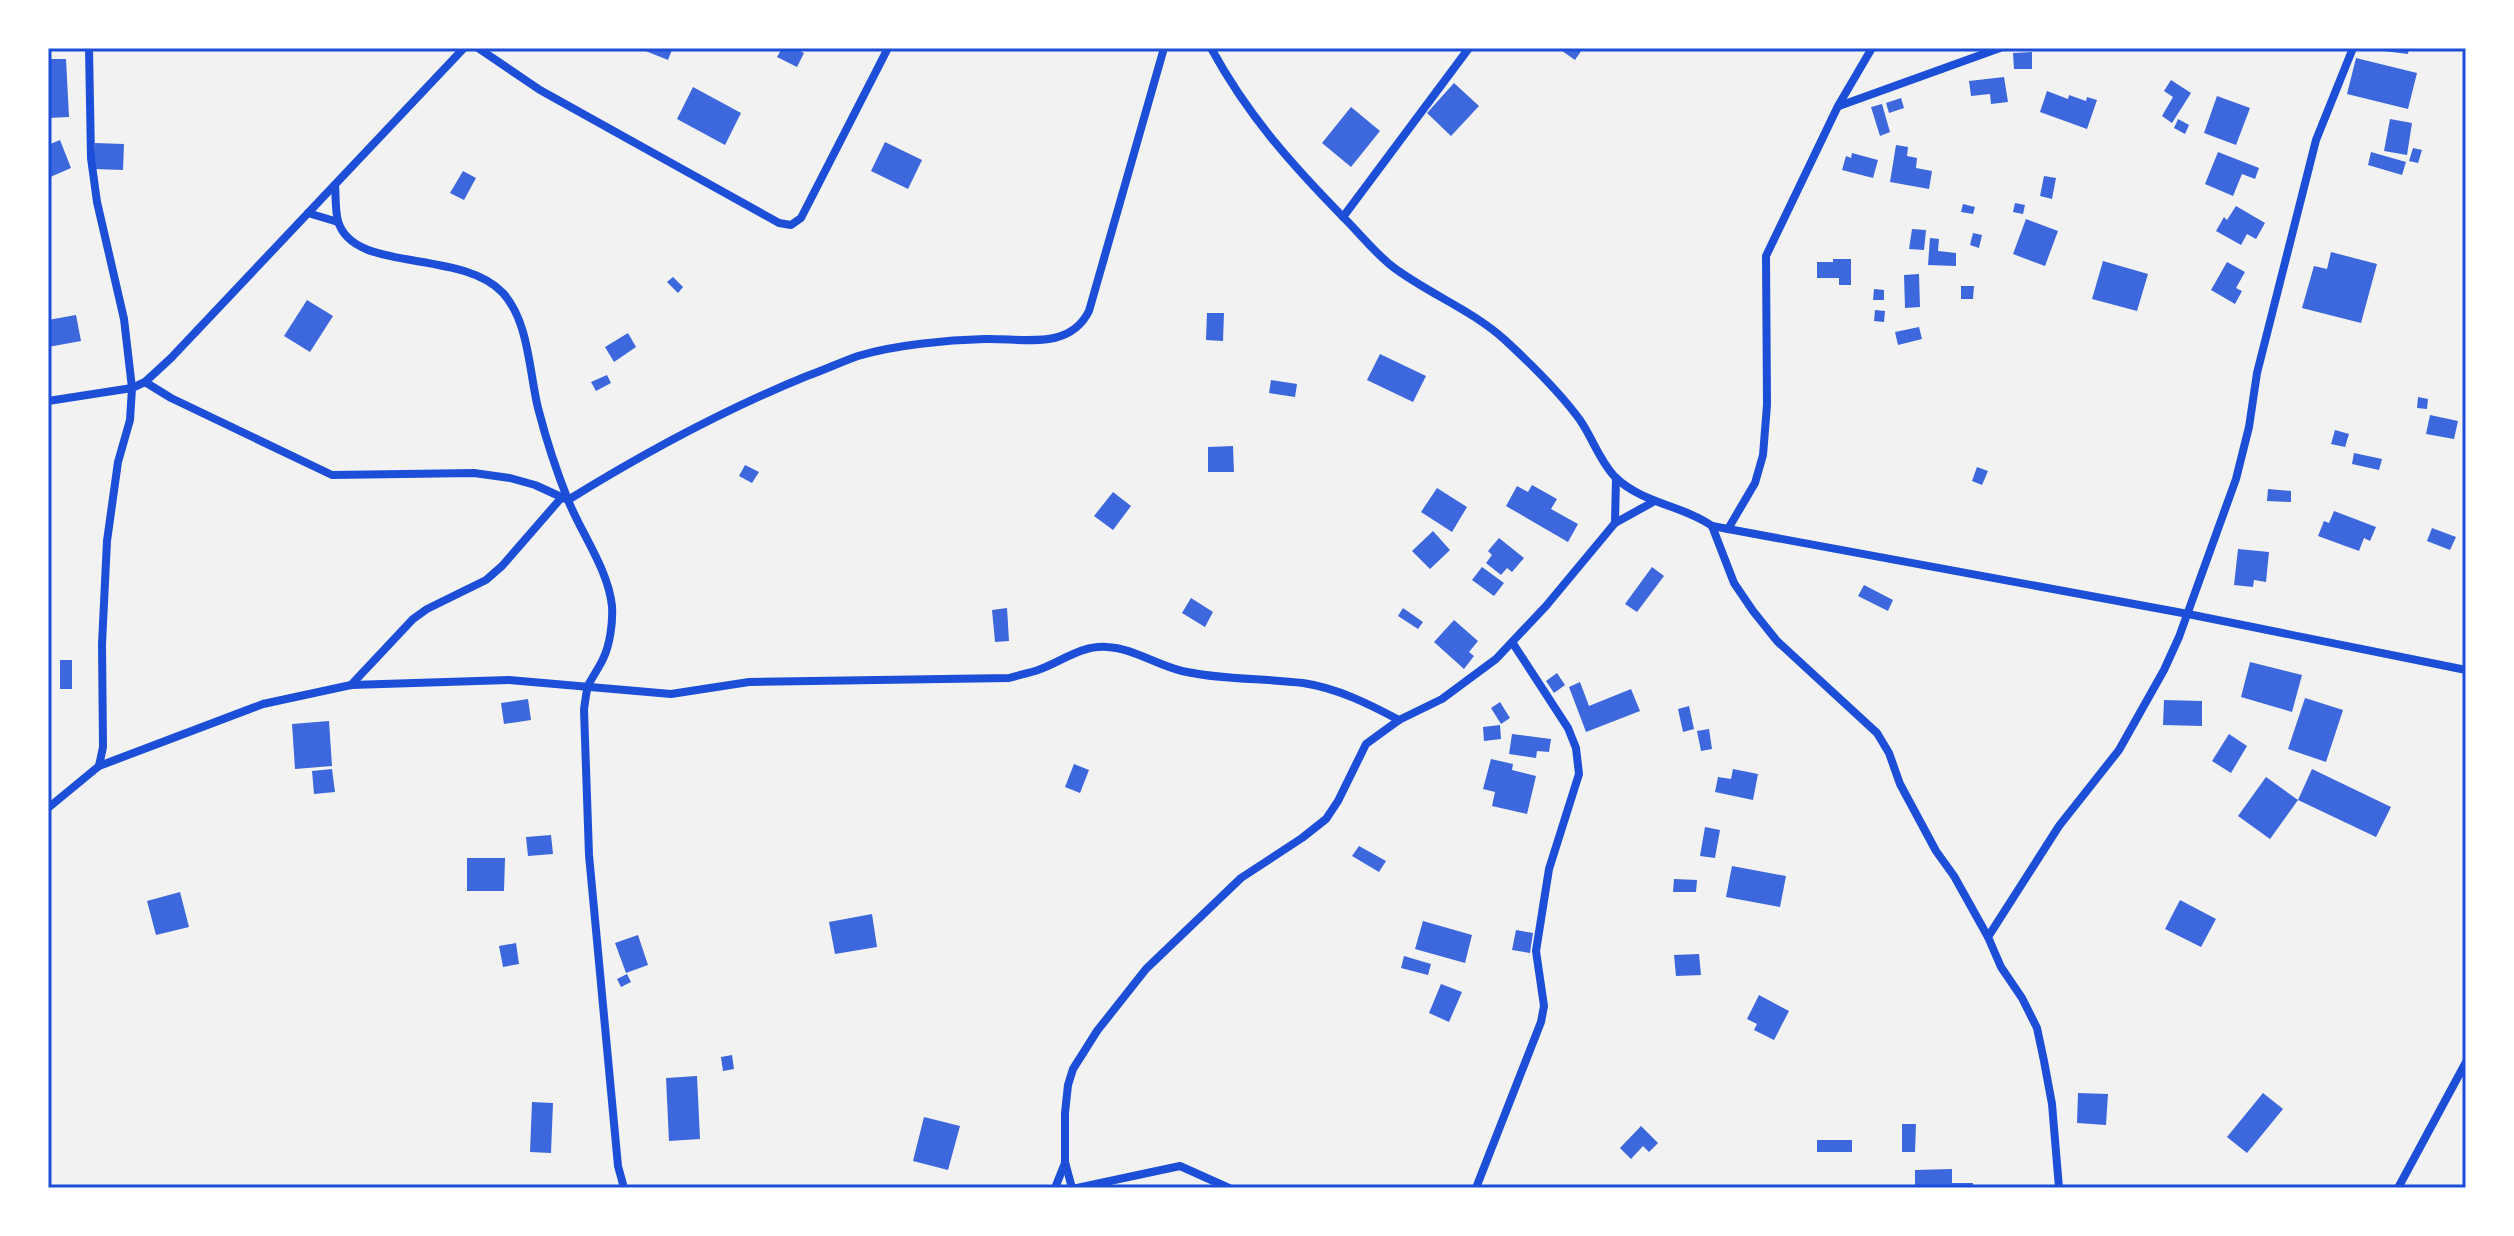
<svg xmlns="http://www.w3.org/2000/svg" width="2514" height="1236" font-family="'Zilla Slab',serif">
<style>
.building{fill:#3d67dc}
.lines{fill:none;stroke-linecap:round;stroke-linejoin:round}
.minor{stroke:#1d4ed8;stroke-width:8}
.neatline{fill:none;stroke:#1d4ed8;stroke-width:3}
</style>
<rect width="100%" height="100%" fill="#f2f2f2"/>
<!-- building -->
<g class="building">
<polygon points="638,48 666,48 672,50 668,60"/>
<polygon points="782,48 795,48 804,53 797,67 777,57"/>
<polygon points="1558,48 1583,48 1575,60"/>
<polygon points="2383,48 2409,48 2408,54 2383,51"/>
<polygon points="2032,52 2032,69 2014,69 2013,53"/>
<polygon points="2356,58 2417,73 2408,109 2347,94"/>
<polygon points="48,59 66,59 69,117 48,118"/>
<polygon points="2004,77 2008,102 1991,104 1990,94 1971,96 1969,81"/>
<polygon points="2171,80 2191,93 2172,123 2162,116 2173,97 2164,91"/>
<polygon points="1454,83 1479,106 1451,136 1427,113"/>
<polygon points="693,87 741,113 725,145 677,119"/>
<polygon points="2047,91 2068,99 2069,95 2086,101 2087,97 2097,100 2087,129 2040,112"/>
<polygon points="2217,96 2250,108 2236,145 2204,133"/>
<polygon points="1901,98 1904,108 1889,113 1886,103"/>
<polygon points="1882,104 1890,132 1880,136 1871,107"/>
<polygon points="1351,107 1380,131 1351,167 1322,143"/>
<polygon points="2178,119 2189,125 2185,134 2174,128"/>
<polygon points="2390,119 2412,123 2407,155 2384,151"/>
<polygon points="60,140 71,168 48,178 48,145"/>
<polygon points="885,142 922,160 908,189 871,171"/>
<polygon points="95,143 124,144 123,170 94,169"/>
<polygon points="1896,145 1908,147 1907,156 1917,158 1916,168 1932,171 1929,189 1890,182"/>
<polygon points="2413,148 2422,150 2418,163 2409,161"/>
<polygon points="2218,152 2259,168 2255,179 2242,174 2233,196 2205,184"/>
<polygon points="2371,152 2406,162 2402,175 2368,165"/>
<polygon points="1852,153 1878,160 1873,178 1842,170 1846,156 1851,158"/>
<polygon points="463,171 476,178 464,200 450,193"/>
<polygon points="2044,176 2056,178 2052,199 2040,196"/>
<polygon points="2015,203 2025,205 2023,214 2013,212"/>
<polygon points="1963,204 1975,207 1973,214 1961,212"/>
<polygon points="2236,206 2265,223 2256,239 2247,234 2241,245 2216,231 2224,217 2227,220"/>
<polygon points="2026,219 2058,231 2045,266 2013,254"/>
<polygon points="1912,229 1926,230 1924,250 1909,249"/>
<polygon points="1973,233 1982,235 1979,248 1970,245"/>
<polygon points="1930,238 1939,239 1938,251 1956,253 1956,266 1928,265"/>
<polygon points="2331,252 2377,264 2361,323 2302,308 2314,266 2327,269"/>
<polygon points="1833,259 1851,259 1851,285 1839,285 1839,278 1817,278 1817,262 1833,262"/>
<polygon points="2103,261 2148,274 2137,311 2092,299"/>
<polygon points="2227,262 2245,272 2236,288 2242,291 2235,304 2211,290"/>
<polygon points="1919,274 1920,307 1905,308 1904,275"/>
<polygon points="673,277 683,287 678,293 667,282"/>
<polygon points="1961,286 1974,286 1973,299 1961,299"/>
<polygon points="1874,289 1884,290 1884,300 1873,300"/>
<polygon points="307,300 333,316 310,352 284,336"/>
<polygon points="1875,310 1885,311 1884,322 1874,321"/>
<polygon points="1207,313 1224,313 1223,341 1206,340"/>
<polygon points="76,315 81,341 48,347 48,320"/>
<polygon points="1919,327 1922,339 1898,345 1895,332"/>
<polygon points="628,333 636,347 614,362 605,347"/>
<polygon points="1380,354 1426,376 1413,402 1367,380"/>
<polygon points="607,375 611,383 596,391 591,382"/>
<polygon points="1271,380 1297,384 1295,397 1269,393"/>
<polygon points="2418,397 2428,399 2427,409 2417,408"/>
<polygon points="2430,415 2458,421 2454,439 2426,434"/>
<polygon points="2335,430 2349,434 2345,447 2331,444"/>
<polygon points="1233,446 1234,472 1208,472 1208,447"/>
<polygon points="2354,453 2382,459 2379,470 2352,464"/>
<polygon points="745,465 759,472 752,483 739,476"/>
<polygon points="1977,467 1988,471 1982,485 1972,481"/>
<polygon points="1532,485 1557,499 1551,509 1578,524 1568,542 1506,506 1517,486 1528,492"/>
<polygon points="1437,488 1467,507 1452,532 1421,512"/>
<polygon points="2268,489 2291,491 2291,502 2267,501"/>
<polygon points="1113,492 1131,506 1113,530 1094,516"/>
<polygon points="2334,511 2376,527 2370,541 2364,538 2359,551 2318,536 2324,521 2329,523"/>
<polygon points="2432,528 2456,537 2450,550 2427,541"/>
<polygon points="1433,531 1450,550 1430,569 1412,551"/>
<polygon points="1499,538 1524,558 1512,572 1507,568 1501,575 1486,563 1492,555 1488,551"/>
<polygon points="2238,549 2269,552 2266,582 2254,580 2253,587 2234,585"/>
<polygon points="1482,567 1504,583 1494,596 1472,580"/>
<polygon points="1652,567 1664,576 1637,612 1625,604"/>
<polygon points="1864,585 1893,600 1888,611 1858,596"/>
<polygon points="1191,598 1213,612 1205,627 1182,613"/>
<polygon points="1007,608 1009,641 995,642 992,610"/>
<polygon points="1403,608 1423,622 1418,629 1398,616"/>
<polygon points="1454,620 1478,641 1469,652 1474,656 1464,669 1434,642"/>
<rect x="60" y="660" width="12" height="29"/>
<polygon points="2250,662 2302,675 2292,712 2241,697"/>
<polygon points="1557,673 1565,685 1554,693 1546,681"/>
<polygon points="1580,682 1589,706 1631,689 1640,711 1586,732 1569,687"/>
<polygon points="2305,698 2343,710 2326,762 2288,749"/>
<polygon points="528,699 531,720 504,724 501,703"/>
<polygon points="2164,700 2202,701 2202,726 2163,725"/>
<polygon points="1500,702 1510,718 1501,724 1491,708"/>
<polygon points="1689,706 1694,729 1683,732 1678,709"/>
<polygon points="329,721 332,766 295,769 292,724"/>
<polygon points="1500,725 1501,739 1484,741 1483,727"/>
<polygon points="1709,729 1712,749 1701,751 1697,731"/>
<polygon points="1512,734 1551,739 1549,752 1537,751 1536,758 1509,754"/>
<polygon points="2229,734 2247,746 2231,773 2212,761"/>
<polygon points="1491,759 1513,764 1512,770 1536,776 1527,814 1492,806 1495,792 1483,789"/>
<polygon points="1074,764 1089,770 1080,793 1065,787"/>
<polygon points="332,769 335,792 314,794 312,771"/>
<polygon points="1733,769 1758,774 1753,800 1715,792 1718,777 1731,779"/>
<polygon points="2312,769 2391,807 2376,837 2298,800"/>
<polygon points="2266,777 2298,800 2270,839 2238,816"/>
<polygon points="1705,827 1720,830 1715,858 1700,856"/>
<polygon points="551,835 553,854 528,856 526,837"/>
<polygon points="1359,846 1386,861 1379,872 1352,856"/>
<polygon points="467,858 505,858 504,891 467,891"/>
<polygon points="1732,866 1786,876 1780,907 1726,897"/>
<polygon points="1674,879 1697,880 1696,892 1673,892"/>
<polygon points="180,892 189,927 156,935 147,901"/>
<polygon points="2180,900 2216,919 2201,947 2165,929"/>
<polygon points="872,914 877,947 835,954 829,922"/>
<polygon points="1423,921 1472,935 1465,963 1415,949"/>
<polygon points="1516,930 1533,933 1530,953 1512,950"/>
<polygon points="638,935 648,965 626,973 615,943"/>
<polygon points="516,943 519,964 503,967 499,946"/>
<polygon points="1699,954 1701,975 1676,976 1674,955"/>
<polygon points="1404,956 1431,964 1428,975 1401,968"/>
<polygon points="627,974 631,982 621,987 617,979"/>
<polygon points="1441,984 1462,992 1449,1022 1429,1013"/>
<polygon points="1759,995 1789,1011 1774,1040 1754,1030 1757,1024 1747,1019"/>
<polygon points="732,1055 734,1069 723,1071 721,1057"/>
<polygon points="697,1076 700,1139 669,1141 666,1078"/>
<polygon points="2078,1093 2108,1094 2106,1125 2077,1123"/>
<polygon points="2263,1093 2283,1109 2247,1153 2227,1137"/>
<polygon points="532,1102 553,1103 551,1153 530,1152"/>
<polygon points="924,1117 960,1126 948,1170 913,1161"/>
<polygon points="1902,1124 1916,1124 1915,1152 1902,1152"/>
<polygon points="1641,1126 1658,1143 1649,1152 1643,1146 1631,1159 1620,1148"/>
<rect x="1817" y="1140" width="35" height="12"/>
<polygon points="1952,1169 1952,1183 1973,1183 1973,1188 1915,1188 1915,1170"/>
</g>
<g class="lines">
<!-- minor -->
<g class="minor">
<polyline points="478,48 540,90 779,223 791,225 801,218 888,48"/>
<path d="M1211,48C1248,116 1292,165 1346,220C1361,235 1376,254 1393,267C1429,294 1472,310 1505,340C1531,364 1559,391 1580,420C1593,439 1599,460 1615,477C1643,504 1682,505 1712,526L2188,614L2466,670"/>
<polyline points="1839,106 2000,48"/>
<path d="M335,185C336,197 335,210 338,221C353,274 461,248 503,293C529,322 529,371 538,408C546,439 556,470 568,500C581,533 608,569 612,606C613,622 610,645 603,659C599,668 592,677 588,686C586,693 585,702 584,710L589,855L618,1166L624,1188"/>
<polyline points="308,213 338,222"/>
<polyline points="1343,217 1469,48"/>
<path d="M145,382L171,398L332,475L474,473L510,478L535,485L568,500C644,453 723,410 807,376C824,370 841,362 858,356C894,345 947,340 985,339C1023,338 1069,351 1089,311L1164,48"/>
<polyline points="48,401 132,388 145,382 171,358 464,48"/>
<polyline points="1615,523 1616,478"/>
<polyline points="1712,526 1734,583 1753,611 1777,641 1877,733 1889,753 1900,784 1936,851 1954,876 1988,937 2001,967 2022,998 2037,1028 2044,1061 2052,1104 2059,1188"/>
<polyline points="1728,529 1755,483 1763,455 1767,405 1766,256 1838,106 1872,48"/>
<polyline points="351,685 413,619 427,609 486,580 502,566 562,497"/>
<path d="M99,766L263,704L351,685L509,680L671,694L749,682L1009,678C1019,675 1029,673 1038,670C1061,662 1081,645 1107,647C1132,648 1157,665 1182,671C1222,680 1262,678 1303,683C1337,688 1369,704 1399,720"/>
<polyline points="48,808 99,766 103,747 102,644 107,541 118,462 130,420 132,388 124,319 97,202 91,158 89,48"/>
<polyline points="1988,937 2059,826 2119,750 2164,670 2179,637 2236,479 2249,427 2257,373 2316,140 2353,48"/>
<polyline points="1055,1188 1065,1163"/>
<polyline points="1072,1188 1065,1162 1065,1113 1068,1085 1073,1069 1097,1031 1146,969 1241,878 1302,838 1326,819 1338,801 1366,744 1399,720 1442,699 1496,659 1546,606 1615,523 1653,502"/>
<polyline points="1077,1188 1180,1166 1229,1188"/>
<polyline points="1476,1188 1541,1022 1544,1006 1536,951 1549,869 1579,774 1576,748 1568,728 1512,642"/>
<polyline points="2398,1188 2466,1062"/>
</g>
</g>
<!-- border -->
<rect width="2514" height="1236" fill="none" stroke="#ffffff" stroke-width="100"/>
<rect x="50" y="50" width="2414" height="1136" class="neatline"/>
</svg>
